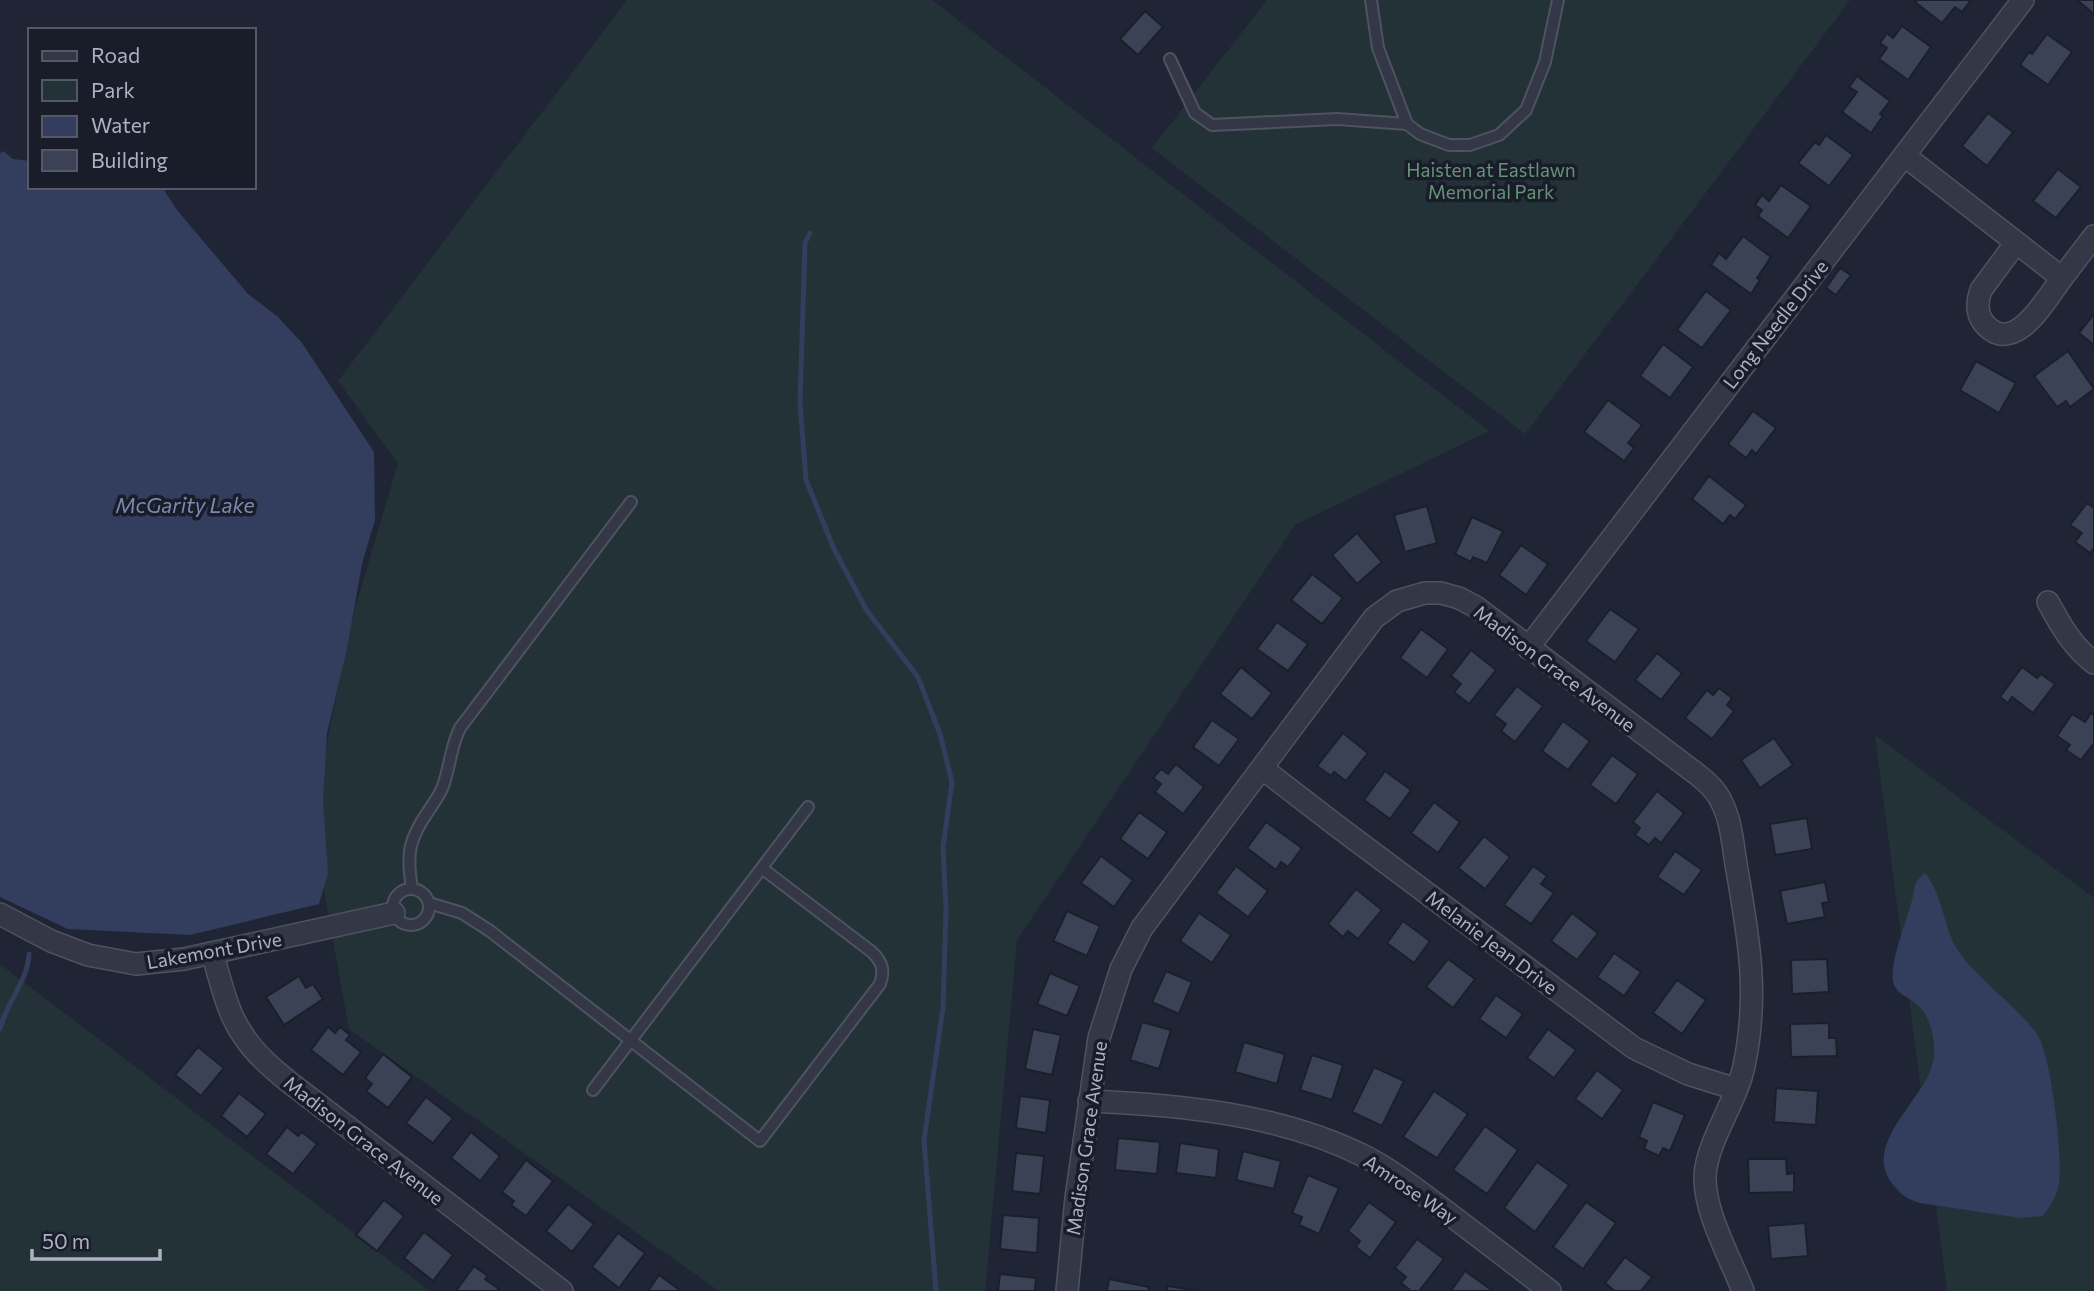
<svg xmlns="http://www.w3.org/2000/svg" width="2094" height="1291" font-family="Commissioner,sans-serif">
<style>
.green{fill:#233237}
.water{fill:#333d5d}
.lines{fill:none;stroke-linecap:round;stroke-linejoin:round}
.stream{stroke:#333d5d;stroke-width:5}
.building{fill:#3c4256;stroke:#1b1f2c;stroke-width:2}
.service-casing{stroke:#4e5261;stroke-width:14}
.minor-casing{stroke:#4e5261;stroke-width:24}
.service{stroke:#333746;stroke-width:10}
.minor{stroke:#333746;stroke-width:21}
.labels{text-anchor:middle;dominant-baseline:central;stroke-width:7;stroke-linejoin:round;paint-order:stroke}
.park-label{font-size:19px;fill:#669278;stroke:#191d2a}
.street-label{font-size:19px;fill:#adb1c3;stroke:#191d2a}
.water-label{font-size:21px;font-style:italic;fill:#7d8ab0;stroke:#191d2a}
</style>
<rect width="100%" height="100%" fill="#202535"/>
<!-- green -->
<g class="green">
<polygon points="627,0 932,0 1489,431 1295,525 1017,940 985,1291 719,1291 349,1029 311,819 354,612 398,463 338,381"/>
<polygon points="1267,0 1850,0 1525,434 1152,148"/>
<polygon points="1875,735 2094,898 2094,1291 1947,1291"/>
<polygon points="0,964 430,1291 0,1291"/>
</g>
<!-- water -->
<g class="water">
<polygon points="3,151 13,159 30,161 30,187 162,187 177,210 248,294 277,316 302,343 374,452 375,520 362,564 347,649 327,733 323,800 328,873 319,904 190,935 68,929 0,897 0,154"/>
<path d="M1925,873C1944,896 1943,929 1959,952C1981,983 2015,1004 2037,1034C2051,1054 2063,1157 2059,1182C2057,1196 2051,1205 2043,1216L2020,1218L1920,1203C1909,1200 1901,1195 1894,1186C1857,1143 1931,1097 1934,1056C1935,1036 1930,1014 1914,1002C1907,997 1898,994 1894,985C1887,966 1909,916 1913,896C1914,891 1914,885 1917,881C1919,878 1922,876 1925,873Z"/>
</g>
<g class="lines">
<!-- stream -->
<g class="stream">
<polyline points="810,233 805,243 800,403 806,480 834,549 867,611 918,677 940,734 952,782 943,847 946,910 943,1008 924,1140 936,1291"/>
<path d="M0,1029C6,1003 28,981 29,954"/>
</g>
</g>
<!-- building -->
<g class="building">
<polygon points="1917,0 1971,0 1962,12 1955,7 1942,23 1915,2"/>
<polygon points="2077,0 2094,0 2094,14"/>
<polygon points="1145,11 1163,27 1138,55 1120,39"/>
<polygon points="1902,26 1931,47 1908,80 1879,59 1887,48 1880,43 1887,33 1893,38"/>
<polygon points="2047,34 2072,52 2048,85 2020,65 2029,52 2032,54"/>
<polygon points="1857,76 1890,101 1880,114 1883,116 1871,133 1842,112 1857,92 1849,87"/>
<polygon points="1988,113 2013,132 1987,166 1962,146"/>
<polygon points="1826,135 1853,155 1829,186 1798,163 1815,142 1819,145"/>
<polygon points="2058,169 2081,187 2056,218 2033,201"/>
<polygon points="1781,185 1811,206 1788,238 1758,216 1762,210 1755,205 1762,195 1769,201"/>
<polygon points="1743,236 1771,257 1757,278 1760,280 1751,294 1711,265 1719,253 1726,259"/>
<polygon points="1840,268 1851,275 1836,295 1826,288"/>
<polygon points="1706,291 1731,310 1702,348 1677,330"/>
<polygon points="2094,314 2094,345 2079,333"/>
<polygon points="1663,344 1693,367 1670,398 1640,376"/>
<polygon points="2068,351 2094,389 2070,407 2066,401 2057,407 2034,376"/>
<polygon points="1976,361 2016,383 1999,413 1960,390"/>
<polygon points="1608,400 1642,425 1628,443 1634,448 1624,461 1584,432"/>
<polygon points="1753,411 1776,428 1756,454 1752,450 1746,458 1728,444"/>
<polygon points="1709,476 1746,505 1735,519 1730,515 1723,524 1692,499"/>
<polygon points="2087,503 2094,508 2094,548 2090,553 2075,542 2082,533 2070,525"/>
<polygon points="1427,506 1437,543 1405,552 1394,515"/>
<polygon points="1472,517 1503,531 1487,563 1473,557 1471,562 1455,554"/>
<polygon points="1357,533 1382,562 1357,584 1332,555"/>
<polygon points="1521,545 1548,564 1526,595 1499,575"/>
<polygon points="1312,574 1343,598 1322,624 1291,600"/>
<polygon points="1610,609 1639,629 1615,662 1586,641"/>
<polygon points="1277,622 1308,644 1288,671 1257,649"/>
<polygon points="1421,629 1448,649 1427,678 1400,658"/>
<polygon points="1471,650 1496,670 1469,704 1454,692 1461,684 1451,676"/>
<polygon points="1657,653 1682,673 1661,700 1635,680"/>
<polygon points="1241,667 1272,693 1252,719 1220,694"/>
<polygon points="2022,667 2037,678 2041,674 2055,684 2033,713 2012,697 2008,703 2000,697"/>
<polygon points="1517,686 1543,706 1515,742 1501,731 1506,724 1494,715"/>
<polygon points="1719,688 1732,698 1727,705 1734,711 1712,739 1685,718 1707,690 1713,695"/>
<polygon points="2091,713 2094,715 2094,743 2081,760 2066,750 2070,745 2057,736 2072,714 2085,722"/>
<polygon points="1212,720 1239,739 1219,766 1193,747"/>
<polygon points="1563,721 1590,741 1568,770 1542,751"/>
<polygon points="1343,733 1368,753 1346,781 1334,772 1331,776 1317,766"/>
<polygon points="1774,738 1793,765 1760,788 1741,760"/>
<polygon points="1612,755 1638,774 1616,804 1590,785"/>
<polygon points="1176,764 1204,787 1183,814 1155,792 1161,784 1153,778 1161,769 1168,774"/>
<polygon points="1385,771 1411,790 1390,819 1364,800"/>
<polygon points="1657,791 1684,813 1661,843 1655,838 1649,845 1635,835 1640,828 1633,822"/>
<polygon points="1434,802 1460,822 1438,853 1411,833"/>
<polygon points="1139,812 1167,832 1148,859 1120,839"/>
<polygon points="1807,818 1812,849 1775,855 1770,824"/>
<polygon points="1266,822 1302,848 1288,867 1281,862 1276,870 1247,848"/>
<polygon points="1484,836 1510,857 1485,889 1458,868"/>
<polygon points="1675,851 1702,870 1684,895 1657,877"/>
<polygon points="1101,856 1133,880 1114,907 1081,883"/>
<polygon points="1236,866 1268,891 1248,917 1216,893"/>
<polygon points="1533,866 1547,876 1541,884 1554,893 1531,924 1504,905"/>
<polygon points="1825,882 1829,902 1822,903 1825,917 1787,924 1780,891"/>
<polygon points="1356,889 1382,910 1358,939 1348,931 1343,937 1328,924"/>
<polygon points="1067,911 1100,926 1087,956 1053,941"/>
<polygon points="1199,913 1231,935 1212,963 1180,941"/>
<polygon points="1572,913 1598,933 1577,960 1551,941"/>
<polygon points="1403,921 1430,941 1414,963 1387,943"/>
<polygon points="1614,953 1641,972 1624,996 1597,977"/>
<polygon points="1448,959 1475,979 1453,1008 1426,987"/>
<polygon points="1827,959 1829,992 1792,994 1791,960"/>
<polygon points="1166,971 1192,982 1179,1014 1152,1002"/>
<polygon points="1050,973 1080,986 1067,1016 1037,1004"/>
<polygon points="299,976 306,988 313,984 323,999 284,1025 266,997"/>
<polygon points="1677,980 1706,1000 1682,1034 1653,1013"/>
<polygon points="1496,995 1523,1014 1506,1038 1479,1019"/>
<polygon points="1142,1022 1171,1030 1159,1069 1130,1060"/>
<polygon points="1829,1023 1829,1038 1836,1038 1837,1056 1791,1057 1790,1024"/>
<polygon points="328,1027 335,1033 340,1027 350,1035 346,1040 361,1052 343,1075 311,1050"/>
<polygon points="1033,1029 1061,1035 1052,1075 1025,1069"/>
<polygon points="1548,1029 1576,1050 1554,1078 1527,1058"/>
<polygon points="1244,1042 1285,1054 1277,1084 1235,1072"/>
<polygon points="198,1047 224,1068 201,1096 175,1075"/>
<polygon points="383,1054 412,1077 388,1108 366,1091 372,1084 365,1078"/>
<polygon points="1312,1055 1343,1065 1332,1100 1300,1090"/>
<polygon points="1374,1067 1404,1081 1382,1126 1352,1112"/>
<polygon points="1597,1070 1623,1090 1602,1119 1575,1099"/>
<polygon points="1776,1088 1818,1091 1816,1125 1774,1122"/>
<polygon points="1434,1091 1468,1114 1437,1158 1403,1137"/>
<polygon points="239,1093 266,1114 247,1137 221,1116"/>
<polygon points="1020,1096 1050,1100 1046,1133 1016,1128"/>
<polygon points="426,1097 453,1118 433,1143 406,1123"/>
<polygon points="1653,1102 1685,1115 1670,1151 1663,1148 1659,1156 1644,1149 1647,1141 1639,1137"/>
<polygon points="1485,1126 1518,1150 1487,1194 1453,1170"/>
<polygon points="287,1127 298,1136 302,1132 317,1144 293,1174 266,1154"/>
<polygon points="471,1132 500,1156 480,1181 451,1158"/>
<polygon points="1118,1138 1160,1142 1157,1174 1115,1170"/>
<polygon points="1180,1143 1219,1149 1216,1178 1176,1173"/>
<polygon points="1243,1151 1281,1161 1274,1189 1236,1180"/>
<polygon points="1016,1153 1044,1156 1040,1194 1012,1191"/>
<polygon points="1748,1159 1786,1159 1787,1174 1794,1173 1794,1192 1749,1193"/>
<polygon points="526,1160 553,1181 526,1216 511,1205 514,1201 502,1192"/>
<polygon points="1537,1162 1569,1185 1535,1232 1504,1208"/>
<polygon points="1308,1175 1339,1188 1319,1234 1299,1225 1302,1217 1292,1213"/>
<polygon points="384,1200 404,1216 377,1251 356,1235"/>
<polygon points="1369,1202 1396,1222 1370,1258 1356,1247 1360,1241 1348,1231"/>
<polygon points="1586,1202 1616,1223 1583,1269 1553,1247"/>
<polygon points="568,1204 594,1224 572,1252 546,1231"/>
<polygon points="1003,1215 1039,1218 1037,1253 1000,1249"/>
<polygon points="1805,1223 1808,1256 1771,1259 1768,1226"/>
<polygon points="424,1232 453,1255 433,1281 404,1258"/>
<polygon points="618,1233 645,1253 619,1288 592,1267"/>
<polygon points="1417,1239 1444,1259 1419,1291 1411,1291 1401,1283 1406,1277 1395,1268"/>
<polygon points="1625,1257 1652,1277 1641,1291 1615,1291 1605,1283"/>
<polygon points="474,1266 488,1276 485,1279 499,1289 497,1291 456,1291"/>
<polygon points="1465,1271 1493,1291 1451,1291"/>
<polygon points="1000,1274 1036,1278 1035,1291 998,1291"/>
<polygon points="659,1275 681,1291 648,1291"/>
<polygon points="1109,1279 1149,1287 1148,1291 1107,1291"/>
<polygon points="1167,1286 1200,1291 1167,1291"/>
</g>
<g class="lines">
<defs>
<g id="service">
<polyline points="1170,59 1195,113 1212,125 1337,119 1407,124 1378,48 1371,0"/>
<polyline points="1407,124 1420,134 1449,145 1470,145 1499,135 1526,110 1545,62 1558,0"/>
<path d="M412,888C406,853 409,839 429,810C434,802 440,795 443,786C450,767 451,745 460,728L631,502"/>
<circle cx="411" cy="907" r="18"/>
<path d="M429,903L462,913L490,931L760,1141L880,984C885,970 882,962 872,952L763,869"/>
<polyline points="593,1090 808,807"/>
</g>
<g id="minor">
<polyline points="1905,156 2062,278 2094,236"/>
<path d="M2015,244L1981,290C1977,301 1976,312 1983,322C2013,360 2046,299 2062,278"/>
<path d="M2048,602C2061,626 2072,646 2094,663"/>
<polyline points="1528,648 2023,0"/>
<polyline points="1263,769 1337,826 1634,1048 1688,1074 1736,1089"/>
<polyline points="0,914 51,941 88,955 136,964 184,959 394,913"/>
<path d="M212,953C221,980 226,1011 243,1035C255,1054 272,1068 289,1082L562,1291"/>
<path d="M1089,1101C1182,1105 1280,1114 1364,1156C1395,1172 1421,1193 1448,1213C1482,1239 1516,1265 1550,1291"/>
<path d="M1067,1291L1076,1198L1099,1038L1121,969L1142,928L1374,618L1397,601L1425,593H1441L1459,598L1476,607L1698,775C1708,783 1717,791 1722,803C1732,823 1733,848 1737,870C1749,939 1759,995 1744,1066C1737,1101 1707,1141 1705,1176C1704,1212 1730,1257 1743,1291"/>
</g>
</defs>
<!-- service casing -->
<use href="#service" class="service-casing"/>
<!-- minor casing -->
<use href="#minor" class="minor-casing"/>
<!-- service -->
<use href="#service" class="service"/>
<!-- minor -->
<use href="#minor" class="minor"/>
</g>
<g class="labels">
<!-- park labels -->
<g class="park-label">
<text x="1491" y="169">Haisten at Eastlawn<tspan x="1491" dy="22">Memorial Park</tspan></text>
</g>
<!-- street labels -->
<g class="street-label">
<text transform="translate(1775 324) rotate(-52)">Long Needle Drive</text>
<text transform="translate(1555 668) rotate(37)">Madison Grace Avenue</text>
<text transform="translate(1492 942) rotate(37)">Melanie Jean Drive</text>
<text transform="translate(214 950) rotate(-10)">Lakemont Drive</text>
<text transform="translate(1086 1138) rotate(-82)">Madison Grace Avenue</text>
<text transform="translate(364 1140) rotate(38)">Madison Grace Avenue</text>
<text transform="translate(1411 1189) rotate(34)">Amrose Way</text>
</g>
<!-- water labels -->
<g class="water-label">
<text x="185" y="504">McGarity Lake</text>
</g>
</g>
<!-- legend -->
<rect x="28" y="28" width="228" height="161" fill="#191d2a" stroke="#545867" stroke-width="2"/>
<rect x="42" y="51" width="35" height="10" fill="#333746" stroke="#545867" stroke-width="2"/>
<text x="91" y="63" font-size="21" fill="#adb1c3">Road</text>
<rect x="42" y="80" width="35" height="21" fill="#233237" stroke="#545867" stroke-width="2"/>
<text x="91" y="98" font-size="21" fill="#adb1c3">Park</text>
<rect x="42" y="116" width="35" height="21" fill="#333d5d" stroke="#545867" stroke-width="2"/>
<text x="91" y="133" font-size="21" fill="#adb1c3">Water</text>
<rect x="42" y="150" width="35" height="21" fill="#3c4256" stroke="#545867" stroke-width="2"/>
<text x="91" y="168" font-size="21" fill="#adb1c3">Building</text>
<!-- scale -->
<path d="M32 1249v10h128v-10" fill="none" stroke="#adb1c3" stroke-width="3.5"/>
<text x="42" y="1249" font-size="21" fill="#adb1c3" stroke="#191d2a" stroke-width="5" paint-order="stroke">50 m</text>
</svg>
